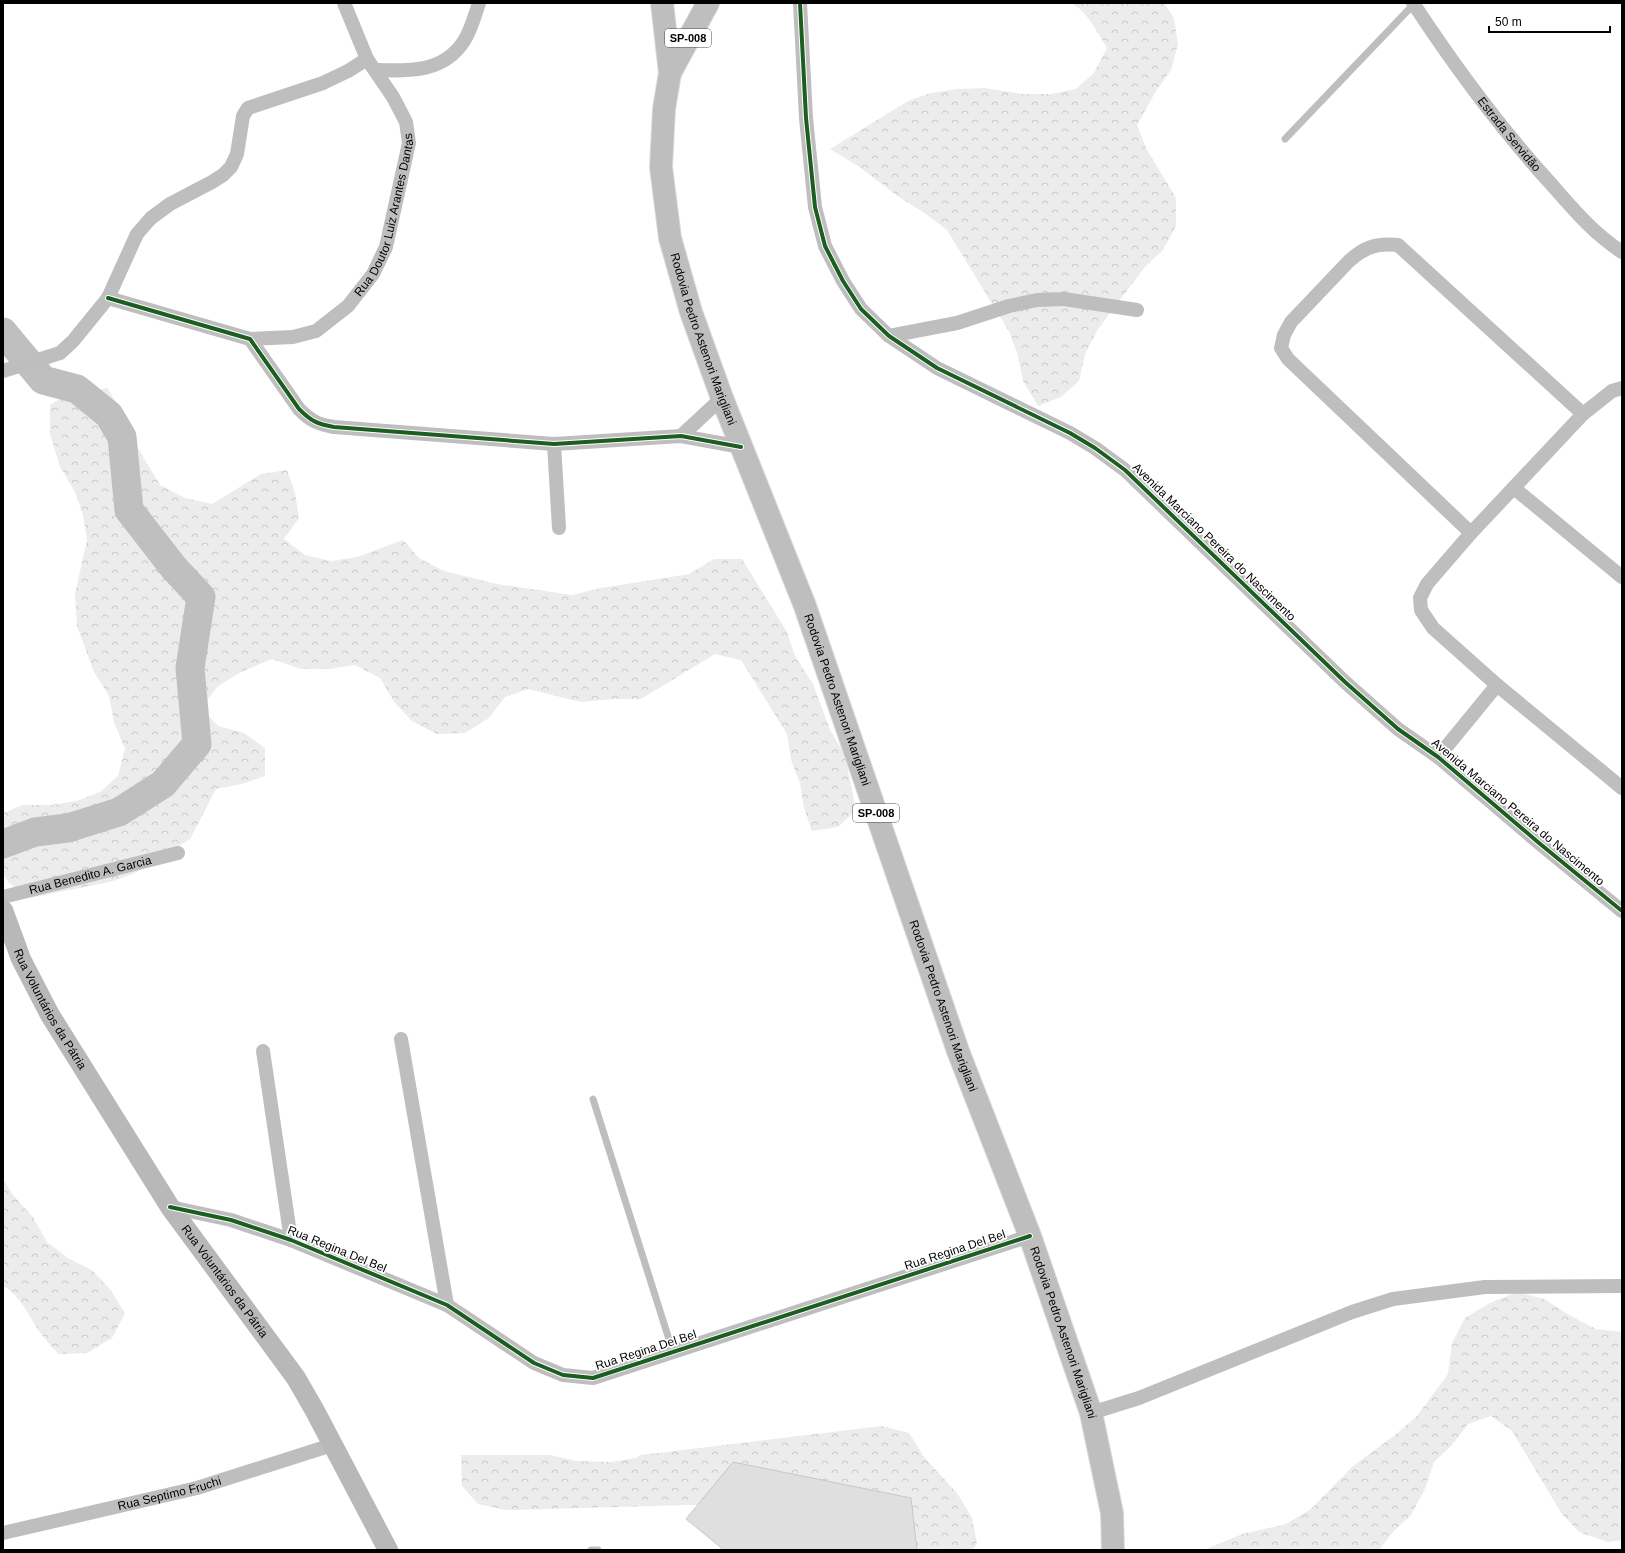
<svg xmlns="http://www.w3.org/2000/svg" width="1625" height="1553" font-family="Helvetica,sans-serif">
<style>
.forest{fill:url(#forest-crowns)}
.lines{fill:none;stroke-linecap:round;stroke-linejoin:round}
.river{stroke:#bfbfbf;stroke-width:29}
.building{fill:#dfdfdf;stroke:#c7c7c7}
.primary-casing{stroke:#dbdbdb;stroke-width:24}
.lane{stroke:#bebebe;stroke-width:7}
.street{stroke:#bebebe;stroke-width:14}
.secondary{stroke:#b8b8b8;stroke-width:20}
.primary{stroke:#bebebe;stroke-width:22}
.cycleway-casing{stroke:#fff;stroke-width:6}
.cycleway{stroke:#1b5e20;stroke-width:4}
.labels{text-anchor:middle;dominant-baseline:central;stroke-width:3.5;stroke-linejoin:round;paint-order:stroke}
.shield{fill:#fff;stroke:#4c4c4c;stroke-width:1}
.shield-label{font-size:11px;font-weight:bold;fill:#000}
.street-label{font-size:12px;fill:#000;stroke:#fff}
</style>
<defs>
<pattern id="forest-crowns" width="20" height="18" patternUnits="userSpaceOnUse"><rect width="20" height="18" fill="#ececec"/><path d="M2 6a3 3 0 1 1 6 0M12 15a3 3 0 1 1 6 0" fill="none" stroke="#c9c9c9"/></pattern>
</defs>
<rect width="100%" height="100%" fill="#fff"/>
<!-- forest -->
<g class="forest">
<path d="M1070,3H1164L1174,18L1178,44L1171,70L1156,91L1137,125L1146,148L1176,198V226L1163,250L1145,267L1098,329L1085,354L1079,381L1061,397L1038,406L1023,381L1018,356L1010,333L947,230L926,214L899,197L858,166L830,149L908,101L931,93L957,89L985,88L1022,94H1050L1076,89L1094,73L1107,48C1098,33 1086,9 1070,3Z"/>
<polygon points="107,388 122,412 130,435 160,485 185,498 212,504 261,474 287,470 295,493 299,518 284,539 305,555 331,561 357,557 403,540 419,558 444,571 497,584 572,595 601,588 689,574 714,559 742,559 787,632 795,656 813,684 830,730 845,755 856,810 838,827 812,831 804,808 800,783 791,760 787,734 741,660 715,654 641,699 613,699 581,702 528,689 505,697 489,718 465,733 437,734 412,721 395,703 380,678 355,665 329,669 301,669 272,659 241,672 217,687 201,708 218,726 244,733 265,748 265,776 242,784 216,789 190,839 133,874 110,882 29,898 8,882 3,874 3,813 23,805 51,805 77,801 100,792 118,776 125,749 114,722 109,696 94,672 77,626 75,594 87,540 83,515 75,492 60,467 50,434 50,405 58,400"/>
<path d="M3,1179L13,1195L33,1217L47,1242L68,1258L93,1271L110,1289L125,1313L112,1338L87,1353L59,1354C53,1348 47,1342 42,1335C30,1319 21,1295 3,1286Z"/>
<polygon points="1517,1292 1544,1299 1571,1316 1596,1329 1622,1332 1622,1453 1620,1461 1622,1463 1622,1540 1608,1542 1579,1532 1562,1514 1512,1431 1491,1416 1468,1424 1452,1445 1434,1462 1424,1491 1411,1515 1393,1532 1379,1550 1204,1550 1242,1534 1286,1524 1311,1509 1353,1466 1395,1435 1417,1416 1448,1374 1452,1343 1465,1318 1490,1303"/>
<polygon points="882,1426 909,1433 924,1457 957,1493 972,1518 977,1544 972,1550 912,1550 727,1504 505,1510 478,1504 462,1486 461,1455 550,1455 576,1461 611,1462 636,1458 641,1455"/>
</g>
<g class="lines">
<!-- river -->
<polyline class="river" points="3,332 43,380 77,389 109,415 122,437 129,510 174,568 201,597 190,668 197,744 163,784 119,812 68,828 35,832 3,844"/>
</g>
<!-- building -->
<polygon class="building" points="733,1462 911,1498 917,1550 724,1550 686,1519"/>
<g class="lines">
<defs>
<g id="primary">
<path id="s6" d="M662,3L670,73L664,109L661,167L670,238L691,312L722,398L805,606L958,1051L1030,1236L1091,1413L1112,1513L1113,1550"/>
<polyline points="670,73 708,3"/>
</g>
</defs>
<!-- primary casing -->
<use href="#primary" class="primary-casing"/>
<!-- lane -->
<g class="lane">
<polyline points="1285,139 1414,4"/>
<polyline points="593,1099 673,1352"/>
<polyline points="591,1550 598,1550"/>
</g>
<!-- street -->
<g class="street">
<polyline points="800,3 806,118 815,207 825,246 843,281 861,309 889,336 937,368 1070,433 1095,448 1125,470 1345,682 1398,729 1438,757 1539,843 1622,911"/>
<path id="s1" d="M1413,3C1455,67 1500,128 1552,185C1573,209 1594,234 1622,252"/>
<path d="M375,70C410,71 443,73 464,41C471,30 475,15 479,3"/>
<path d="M108,298L250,339L299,409C311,421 317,424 334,427L554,444L681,436L741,447"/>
<polyline points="889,336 957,323 1009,306 1037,300 1064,299 1137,310"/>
<path id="s2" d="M250,339L293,337L316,331L348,306L373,274L386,247L409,143L406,122L393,97L367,59L344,3"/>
<polyline points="3,371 60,353 73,341 108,298 137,234 151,218 170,204 212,182 223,175 231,167 237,154 243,116 248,108 323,83 348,71 367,59"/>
<polyline points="1622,388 1612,391 1583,414 1471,533 1427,584 1420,598 1421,610 1433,628 1497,685 1622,788"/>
<polyline points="681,436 722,398"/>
<polyline points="554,444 559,528"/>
<polyline points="1514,488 1622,577"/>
<path d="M1471,533L1288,359L1281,348L1284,335L1291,322L1349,261C1365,247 1376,243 1398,245L1583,414"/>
<polyline points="1438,757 1497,685"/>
<path id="s3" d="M3,897L178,853"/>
<polyline points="401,1039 447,1305"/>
<polyline points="263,1051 291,1240"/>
<polyline points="170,1207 231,1220 291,1240 447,1305 534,1363 563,1375 593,1378 1030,1236"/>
<polyline points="1091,1413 1139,1398 1352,1312 1393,1299 1485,1287 1622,1286"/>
<path id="s4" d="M3,1533L197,1488L332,1445"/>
</g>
<!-- secondary -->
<path class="secondary" id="s5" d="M3,910L21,959L50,1015L170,1207L296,1378L315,1411L388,1550"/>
<!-- primary -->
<use href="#primary" class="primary"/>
<defs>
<g id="cycleway">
<polyline points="800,3 806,118 815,207 825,246 843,281 861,309 889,336 937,368 1070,433 1095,448 1125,470 1345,682 1398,729 1438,757 1539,843 1622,911"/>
<path d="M108,298L250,339L299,409C311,421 317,424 334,427L554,444L681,436L741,447"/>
<polyline points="170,1207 231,1220 291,1240 447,1305 534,1363 563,1375 593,1378 1030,1236"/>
</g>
</defs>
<!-- cycleway casing -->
<use href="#cycleway" class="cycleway-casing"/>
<!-- cycleway -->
<use href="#cycleway" class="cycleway"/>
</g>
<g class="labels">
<!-- shield labels -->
<g class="shield">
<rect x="665" y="29" width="46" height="18" rx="3"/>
<rect x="853" y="804" width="46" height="18" rx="3"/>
</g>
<g class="shield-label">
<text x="688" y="38">SP-008</text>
<text x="876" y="813">SP-008</text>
</g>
<!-- street labels -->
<g class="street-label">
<text stroke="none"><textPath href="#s1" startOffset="163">Estrada Servidão</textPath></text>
<text stroke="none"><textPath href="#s2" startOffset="208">Rua Doutor Luiz Arantes Dantas</textPath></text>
<text stroke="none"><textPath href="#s6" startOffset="343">Rodovia Pedro Astenori Marigliani</textPath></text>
<text transform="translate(1214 542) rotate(44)">Avenida Marciano Pereira do Nascimento</text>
<text stroke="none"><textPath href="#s6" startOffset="728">Rodovia Pedro Astenori Marigliani</textPath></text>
<text transform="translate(1518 812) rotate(40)">Avenida Marciano Pereira do Nascimento</text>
<text stroke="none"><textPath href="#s3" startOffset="90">Rua Benedito A. Garcia</textPath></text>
<text stroke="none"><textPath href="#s6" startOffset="1052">Rodovia Pedro Astenori Marigliani</textPath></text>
<text stroke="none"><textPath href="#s5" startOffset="110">Rua Voluntários da Pátria</textPath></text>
<text transform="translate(337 1249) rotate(22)">Rua Regina Del Bel</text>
<text transform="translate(955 1250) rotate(-18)">Rua Regina Del Bel</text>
<text stroke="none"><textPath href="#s5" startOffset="434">Rua Voluntários da Pátria</textPath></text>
<text stroke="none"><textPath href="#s6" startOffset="1400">Rodovia Pedro Astenori Marigliani</textPath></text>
<text transform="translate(646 1350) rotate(-18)">Rua Regina Del Bel</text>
<text stroke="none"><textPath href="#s4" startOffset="171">Rua Septimo Fruchi</textPath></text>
</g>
</g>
<!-- border -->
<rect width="1625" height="1553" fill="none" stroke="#000000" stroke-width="8"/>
<!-- scale -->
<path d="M1489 26v6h121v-6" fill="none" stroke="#000000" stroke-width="2"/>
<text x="1495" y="26" font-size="12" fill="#000000" stroke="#ffffff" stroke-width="3" paint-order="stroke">50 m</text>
</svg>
